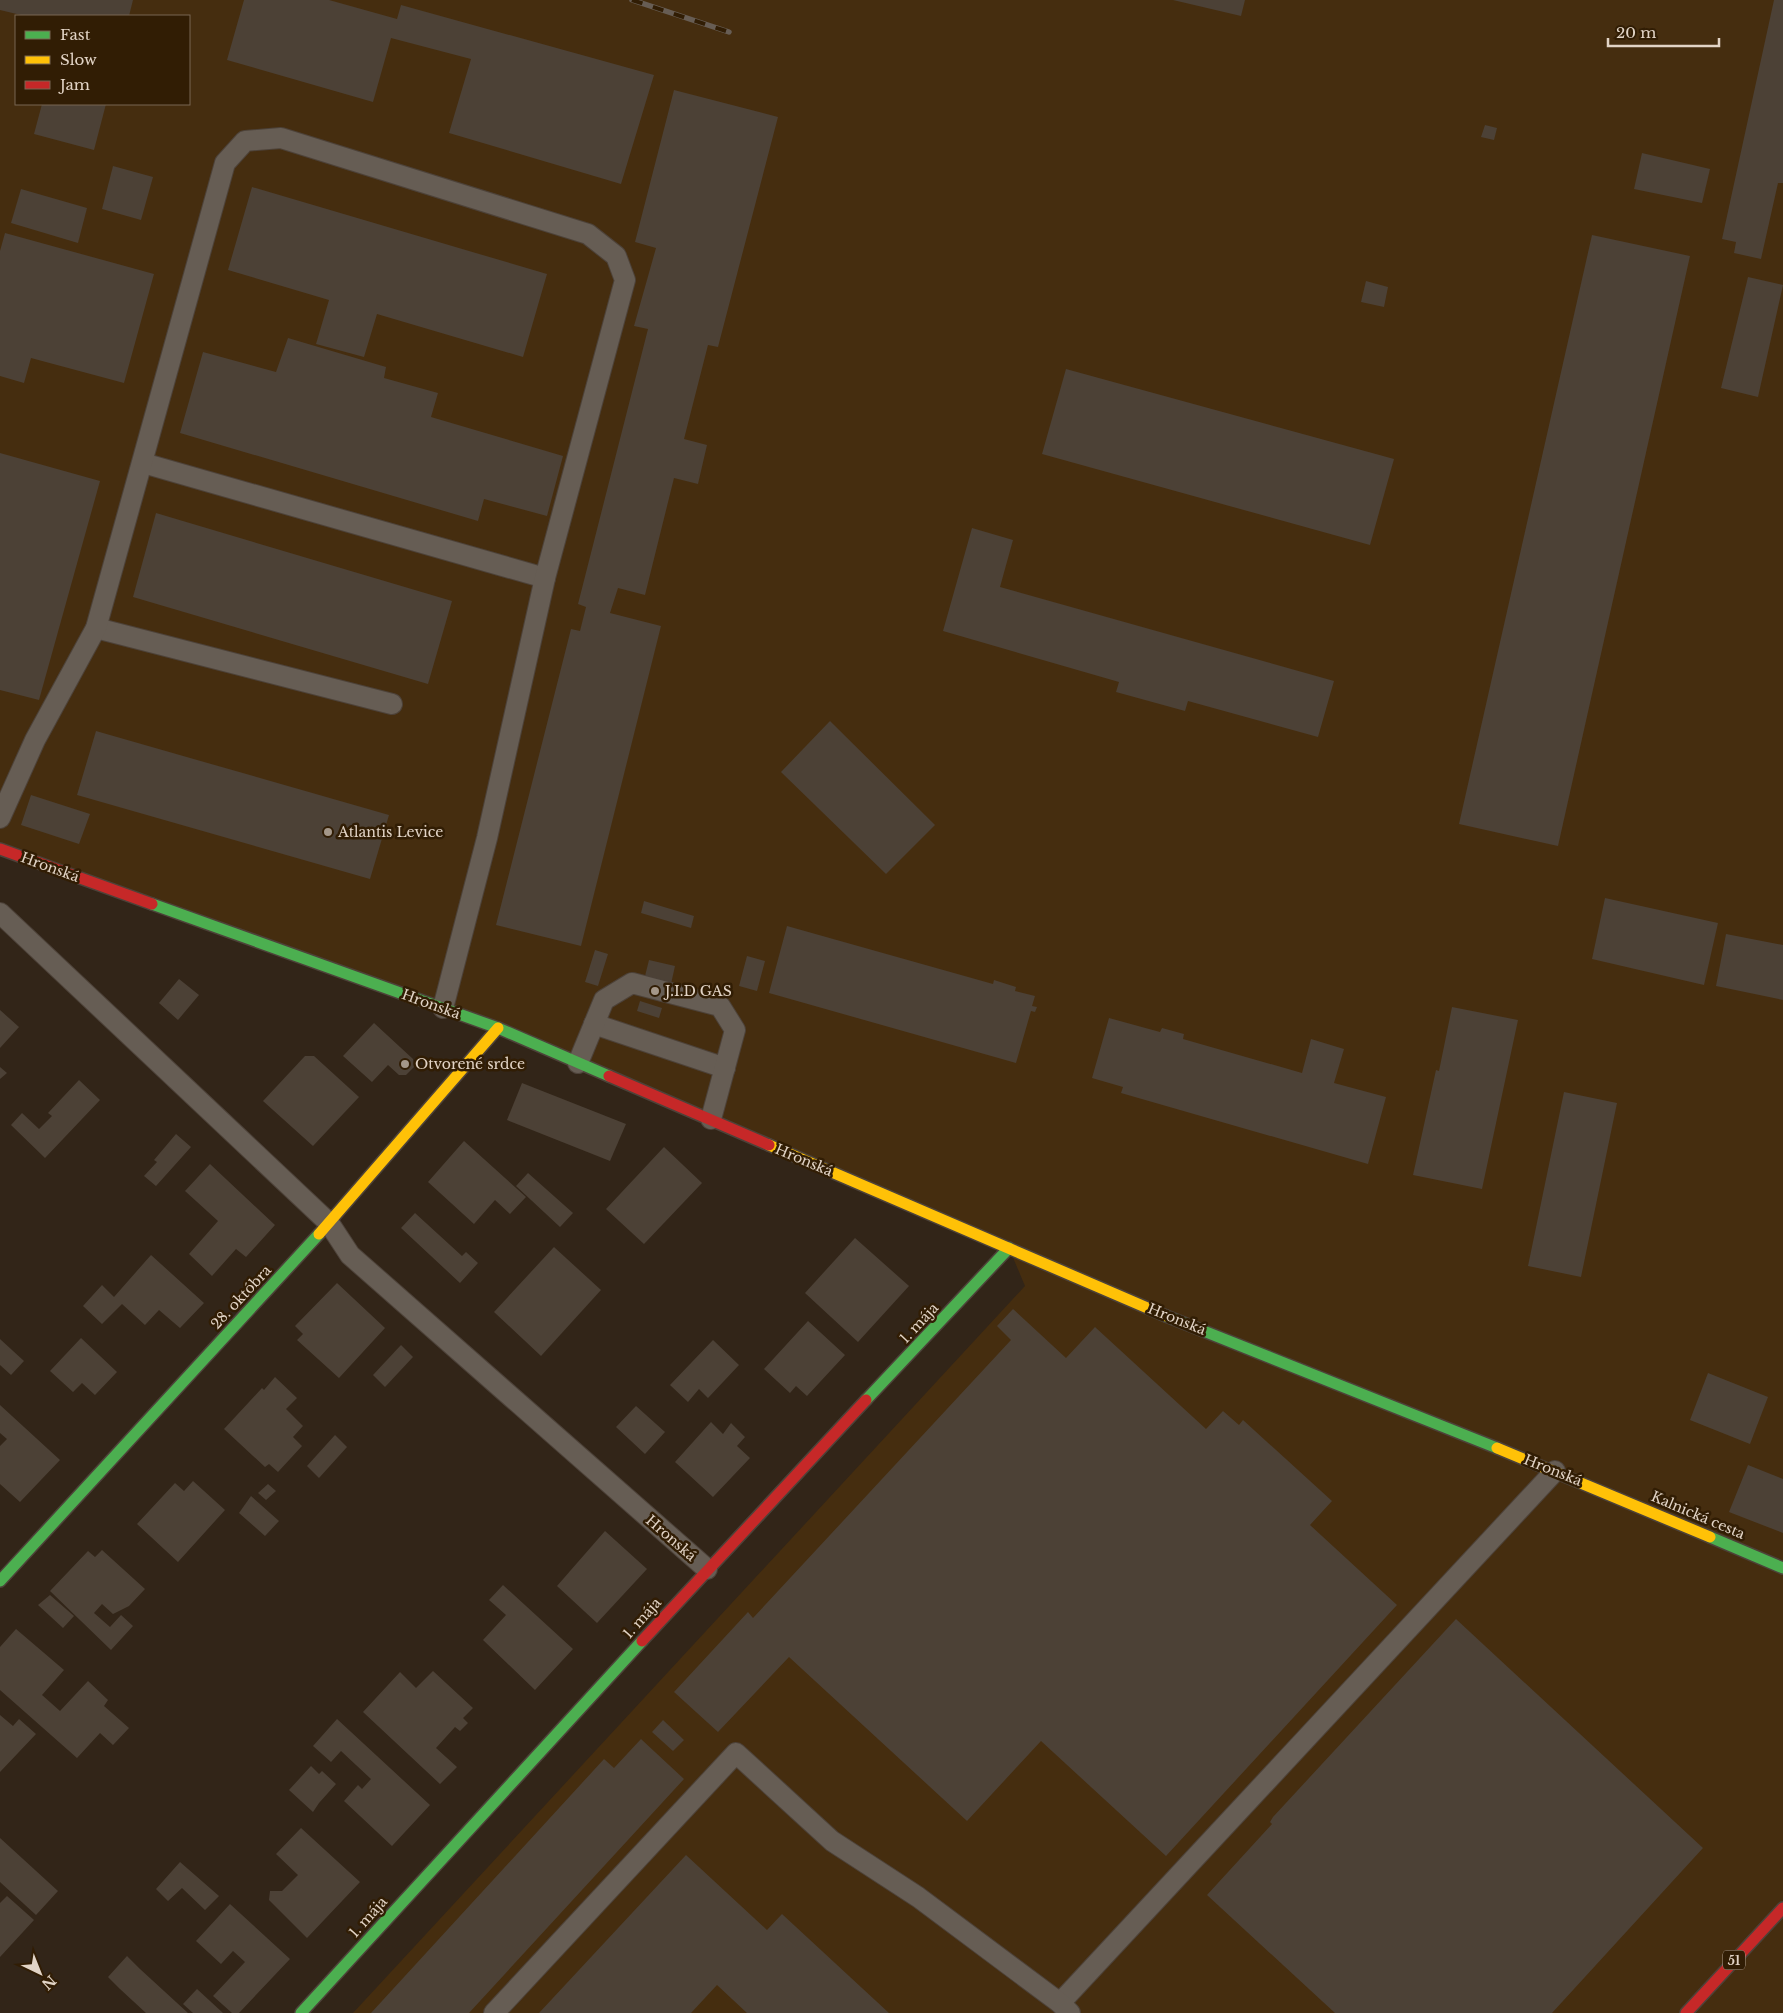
<svg xmlns="http://www.w3.org/2000/svg" width="1783" height="2013" font-family="'Libre Baskerville',serif">
<style>
.built{fill:#452d0f;fill-rule:evenodd}
.building{fill:#4c4136}
.lines{fill:none;stroke-linecap:round;stroke-linejoin:round}
.lane-casing{stroke:#4d4239;stroke-width:22}
.fast-casing{stroke:#4d4239;stroke-width:14}
.slow-casing{stroke:#4d4239;stroke-width:14}
.jam-casing{stroke:#4d4239;stroke-width:14}
.lane{stroke:#665d54;stroke-width:20}
.fast{stroke:#4caf50;stroke-width:11}
.slow{stroke:#ffc107;stroke-width:11}
.jam{stroke:#c62828;stroke-width:11}
.rail-casing{stroke:#675d54;stroke-width:5.5}
.rail{stroke:#311d04;stroke-width:4;stroke-dasharray:11;stroke-linecap:butt}
.poi-dot{fill:#a49789;stroke:#311d04;stroke-width:2}
.labels{text-anchor:middle;dominant-baseline:central;stroke-width:5;stroke-linejoin:round;paint-order:stroke}
.shield{fill:#311d04;stroke:#ad9d8c;stroke-width:1}
.shield-label{font-size:12px;font-weight:bold;fill:#e2d4c6}
.poi-label{font-size:14px;fill:#e2d4c6;stroke:#311d04;text-anchor:start}
.street-label{font-size:14px;fill:#e2d4c6;stroke:#311d04}
</style>
<rect width="100%" height="100%" fill="#322518"/>
<!-- built -->
<path class="built" d="M0,0H1783V2013H353L1025,1286L1009,1248L498,1028L0,849ZM16,16H189V104H16Z"/>
<!-- building -->
<g class="building">
<polygon points="0,0 133,0 129,16 25,16 0,10"/>
<polygon points="244,0 329,0 397,19 401,5 654,75 621,184 449,133 471,59 391,38 373,102 227,60"/>
<polygon points="1173,0 1245,0 1241,16"/>
<polygon points="1774,0 1783,0 1783,183 1778,183 1761,259 1734,253 1736,242 1722,239"/>
<polygon points="674,90 778,117 718,347 708,345 684,439 707,445 698,484 674,478 645,595 618,588 610,613 661,626 581,946 496,925 571,629 580,631 586,607 578,604 648,329 634,326 656,248 635,242"/>
<polygon points="42,104 106,104 94,150 34,134"/>
<polygon points="1485,125 1497,128 1494,140 1481,137"/>
<polygon points="1642,153 1710,169 1702,203 1634,189"/>
<polygon points="113,166 153,177 141,220 102,209"/>
<polygon points="252,187 547,274 523,357 377,314 364,357 316,344 329,300 228,270"/>
<polygon points="21,189 87,208 78,243 11,223"/>
<polygon points="5,233 154,274 124,383 31,358 24,383 0,376 0,251"/>
<polygon points="1592,235 1690,256 1558,846 1459,824"/>
<polygon points="1748,277 1783,285 1758,397 1721,388"/>
<polygon points="1366,281 1388,287 1384,307 1361,302"/>
<polygon points="288,338 386,367 384,378 438,393 431,417 563,456 547,516 484,499 478,521 180,433 203,352 276,372"/>
<polygon points="1066,369 1394,459 1370,545 1042,454"/>
<polygon points="0,453 100,481 39,700 0,690"/>
<polygon points="156,513 452,601 428,684 133,597"/>
<polygon points="972,528 1013,540 1000,587 1334,681 1318,737 1188,701 1185,711 1116,692 1119,682 943,631"/>
<polygon points="830,721 935,825 886,874 781,772"/>
<polygon points="96,731 389,815 370,879 77,795"/>
<polygon points="31,795 90,814 79,844 21,825"/>
<polygon points="1605,898 1718,923 1704,985 1592,959"/>
<polygon points="644,901 694,916 691,928 641,913"/>
<polygon points="787,926 993,984 994,980 1016,987 1015,991 1035,996 1032,1006 1037,1007 1035,1012 1031,1011 1016,1063 769,993"/>
<polygon points="1726,934 1783,945 1783,1000 1716,986"/>
<polygon points="595,950 608,954 598,986 585,982"/>
<polygon points="747,956 765,961 757,991 739,986"/>
<polygon points="649,960 675,966 671,984 645,976"/>
<polygon points="179,979 199,995 178,1020 159,1003"/>
<polygon points="640,1001 662,1008 659,1018 637,1011"/>
<polygon points="1452,1007 1518,1020 1482,1189 1413,1175 1436,1070 1439,1071"/>
<polygon points="0,1010 19,1027 0,1048"/>
<polygon points="1109,1018 1160,1032 1162,1028 1184,1034 1183,1039 1302,1073 1311,1039 1344,1049 1334,1083 1386,1097 1368,1164 1121,1093 1123,1087 1092,1078"/>
<polygon points="374,1023 413,1059 414,1067 406,1075 399,1075 388,1065 372,1082 343,1056"/>
<polygon points="305,1056 314,1056 359,1097 313,1146 263,1101"/>
<polygon points="0,1067 7,1073 0,1079"/>
<polygon points="79,1080 100,1100 45,1158 11,1125 22,1113 39,1129 52,1116 48,1113"/>
<polygon points="522,1083 626,1124 610,1161 507,1120"/>
<polygon points="1564,1092 1617,1103 1581,1277 1528,1266"/>
<polygon points="176,1134 191,1147 156,1186 144,1176 157,1162 154,1160"/>
<polygon points="464,1141 526,1197 510,1214 495,1200 474,1224 428,1182"/>
<polygon points="664,1147 702,1183 644,1244 606,1209"/>
<polygon points="210,1164 275,1225 246,1257 236,1249 212,1276 189,1254 218,1221 185,1191"/>
<polygon points="528,1173 573,1213 560,1227 516,1186"/>
<polygon points="415,1213 462,1256 466,1252 478,1263 460,1283 401,1228"/>
<polygon points="855,1238 909,1286 858,1342 805,1293"/>
<polygon points="554,1247 601,1290 541,1356 494,1312"/>
<polygon points="151,1255 204,1303 180,1328 159,1310 145,1325 122,1304 102,1324 83,1306 102,1285 114,1297"/>
<polygon points="337,1283 385,1328 339,1378 297,1340 303,1334 295,1326"/>
<polygon points="1013,1309 1066,1358 1095,1327 1206,1429 1223,1411 1239,1425 1243,1420 1332,1501 1310,1525 1397,1605 1166,1856 1041,1741 967,1821 789,1657 718,1732 674,1692 748,1612 753,1618 1011,1340 997,1326"/>
<polygon points="808,1321 845,1355 807,1396 796,1386 790,1393 764,1369"/>
<polygon points="81,1338 117,1372 95,1395 82,1383 73,1392 50,1371"/>
<polygon points="0,1339 24,1361 11,1375 0,1365"/>
<polygon points="713,1340 739,1365 708,1398 699,1389 688,1402 670,1385"/>
<polygon points="401,1345 413,1357 385,1387 373,1375"/>
<polygon points="1708,1373 1768,1397 1750,1444 1690,1420"/>
<polygon points="275,1377 297,1398 286,1409 303,1426 293,1437 302,1446 278,1472 269,1464 265,1467 224,1429 262,1388 264,1390"/>
<polygon points="0,1405 60,1460 20,1502 0,1484 0,1446 7,1439 0,1433"/>
<polygon points="636,1406 665,1432 645,1454 616,1427"/>
<polygon points="711,1422 723,1434 731,1423 745,1437 737,1446 750,1458 713,1497 675,1462"/>
<polygon points="335,1435 347,1447 319,1478 307,1466"/>
<polygon points="1748,1465 1783,1479 1783,1533 1729,1512"/>
<polygon points="193,1481 225,1510 178,1562 137,1524 175,1483 184,1491"/>
<polygon points="268,1484 276,1491 266,1500 258,1493"/>
<polygon points="251,1496 279,1521 265,1536 239,1513"/>
<polygon points="605,1531 647,1569 597,1623 557,1586"/>
<polygon points="102,1550 145,1589 129,1606 113,1614 102,1604 94,1613 110,1627 121,1615 133,1626 111,1650 50,1591 88,1551 95,1557"/>
<polygon points="503,1585 573,1649 535,1690 483,1640 506,1615 489,1600"/>
<polygon points="50,1595 74,1616 63,1628 38,1605"/>
<polygon points="1456,1619 1703,1848 1552,2013 1335,2013 1207,1895 1272,1824 1270,1822 1273,1817"/>
<polygon points="16,1629 64,1670 42,1695 60,1711 88,1681 108,1700 104,1706 129,1728 113,1745 100,1733 77,1758 0,1690 0,1647"/>
<polygon points="433,1671 473,1708 463,1718 468,1723 460,1731 455,1727 436,1748 457,1767 440,1784 363,1712 400,1672 416,1688"/>
<polygon points="0,1715 13,1726 19,1719 36,1734 0,1772"/>
<polygon points="337,1719 430,1805 392,1846 344,1801 358,1785 362,1789 371,1779 341,1751 331,1762 313,1746"/>
<polygon points="663,1720 684,1740 673,1751 652,1732"/>
<polygon points="641,1739 684,1779 469,2013 371,2013 604,1759 614,1768"/>
<polygon points="311,1766 319,1774 322,1771 336,1784 319,1803 313,1812 289,1790"/>
<polygon points="301,1828 360,1882 307,1938 269,1900 270,1891 282,1891 298,1875 276,1854"/>
<polygon points="0,1838 58,1891 36,1915 0,1882"/>
<polygon points="686,1855 767,1930 782,1914 889,2013 747,2013 717,1985 691,2013 539,2013"/>
<polygon points="180,1862 219,1896 205,1910 182,1888 168,1901 156,1889"/>
<polygon points="7,1896 34,1920 0,1957 0,1903"/>
<polygon points="230,1904 290,1959 239,2013 232,2013 213,1996 245,1962 233,1951 221,1964 196,1941"/>
<polygon points="127,1956 140,1969 188,2013 146,2013 120,1989 108,1977"/>
<polygon points="197,1989 223,2013 193,2013 183,2004"/>
</g>
<g class="lines">
<defs>
<g id="lane">
<polyline points="143,463 545,578"/>
<polyline points="96,628 392,704"/>
<polyline points="0,818 35,740 96,628 225,163 245,141 281,138 588,234 616,256 625,280 545,578 487,838 443,1008"/>
<polyline points="0,913 329,1223 350,1255 707,1569"/>
<polyline points="594,1024 725,1068"/>
<polyline points="578,1063 604,1000 632,983 720,1006 735,1030 711,1119"/>
<polyline points="1060,2003 1555,1471"/>
<polyline points="494,2013 736,1753 832,1841 918,1897 1060,2003 1070,2013"/>
</g>
<g id="fast">
<polyline points="152,904 498,1028 609,1076"/>
<polyline points="1166,1316 1497,1448"/>
<polyline points="866,1400 1009,1248"/>
<polyline points="1710,1537 1783,1568"/>
<polyline points="0,1581 319,1234"/>
<polyline points="301,2013 642,1641"/>
</g>
<g id="slow">
<polyline points="769,1145 1166,1316"/>
<polyline points="319,1234 498,1028"/>
<polyline points="1497,1448 1710,1537"/>
</g>
<g id="jam">
<polyline points="0,849 152,904"/>
<polyline points="609,1076 769,1145"/>
<polyline points="642,1641 866,1400"/>
<polyline points="1686,2013 1783,1908"/>
</g>
</defs>
<!-- lane casing -->
<use href="#lane" class="lane-casing"/>
<!-- fast casing -->
<use href="#fast" class="fast-casing"/>
<!-- slow casing -->
<use href="#slow" class="slow-casing"/>
<!-- jam casing -->
<use href="#jam" class="jam-casing"/>
<!-- lane -->
<use href="#lane" class="lane"/>
<!-- fast -->
<use href="#fast" class="fast"/>
<!-- slow -->
<use href="#slow" class="slow"/>
<!-- jam -->
<use href="#jam" class="jam"/>
<defs>
<polyline id="rail" points="632,0 729,32"/>
</defs>
<!-- rail casing -->
<use href="#rail" class="rail-casing"/>
<!-- rail -->
<use href="#rail" class="rail"/>
</g>
<!-- markers -->
<g class="poi-dot">
<circle cx="328" cy="832" r="5"/>
<circle cx="655" cy="991" r="5"/>
<circle cx="405" cy="1064" r="5"/>
</g>
<g class="labels">
<!-- shield labels -->
<rect class="shield" x="1723" y="1950.5" width="22" height="19" rx="4"/>
<g class="shield-label">
<text x="1734" y="1960">51</text>
</g>
<!-- poi labels -->
<g class="poi-label">
<text x="338" y="832">Atlantis Levice</text>
<text x="665" y="991">J.I.D GAS</text>
<text x="415" y="1064">Otvorené srdce</text>
</g>
<!-- street labels -->
<g class="street-label">
<text transform="translate(50 867) rotate(20)">Hronská</text>
<text transform="translate(431 1004) rotate(20)">Hronská</text>
<text transform="translate(804 1160) rotate(23)">Hronská</text>
<text transform="translate(241 1297) rotate(-47)">28. októbra</text>
<text transform="translate(1177 1319) rotate(22)">Hronská</text>
<text transform="translate(919 1323) rotate(-47)">1. mája</text>
<text transform="translate(1553 1470) rotate(22)">Hronská</text>
<text transform="translate(1698 1515) rotate(23)">Kalnická cesta</text>
<text transform="translate(671 1538) rotate(41)">Hronská</text>
<text transform="translate(642 1618) rotate(-48)">1. mája</text>
<text transform="translate(368 1917) rotate(-48)">1. mája</text>
</g>
</g>
<!-- legend -->
<rect x="15" y="15" width="175" height="90" fill="#311d04" stroke="#786652"/>
<rect x="25" y="31" width="25" height="8" fill="#4caf50" stroke="#786652"/>
<text x="60" y="40" font-size="15" fill="#e2d4c6">Fast</text>
<rect x="25" y="56" width="25" height="8" fill="#ffc107" stroke="#786652"/>
<text x="60" y="65" font-size="15" fill="#e2d4c6">Slow</text>
<rect x="25" y="81" width="25" height="8" fill="#c62828" stroke="#786652"/>
<text x="60" y="90" font-size="15" fill="#e2d4c6">Jam</text>
<!-- north arrow -->
<g transform="translate(40 1973) rotate(137)" stroke="#311d04" stroke-width="4" paint-order="stroke">
<path d="M0-4L9 19L0 12L-9 19Z" fill="#e2d4c6"/>
<text y="-8" font-size="14" font-weight="bold" text-anchor="middle" fill="#e2d4c6">N</text>
</g>
<!-- scale -->
<path d="M1608 38v8h111v-8" fill="none" stroke="#e2d4c6" stroke-width="2.5"/>
<text x="1616" y="38" font-size="15" fill="#e2d4c6" stroke="#311d04" stroke-width="4" paint-order="stroke">20 m</text>
</svg>
